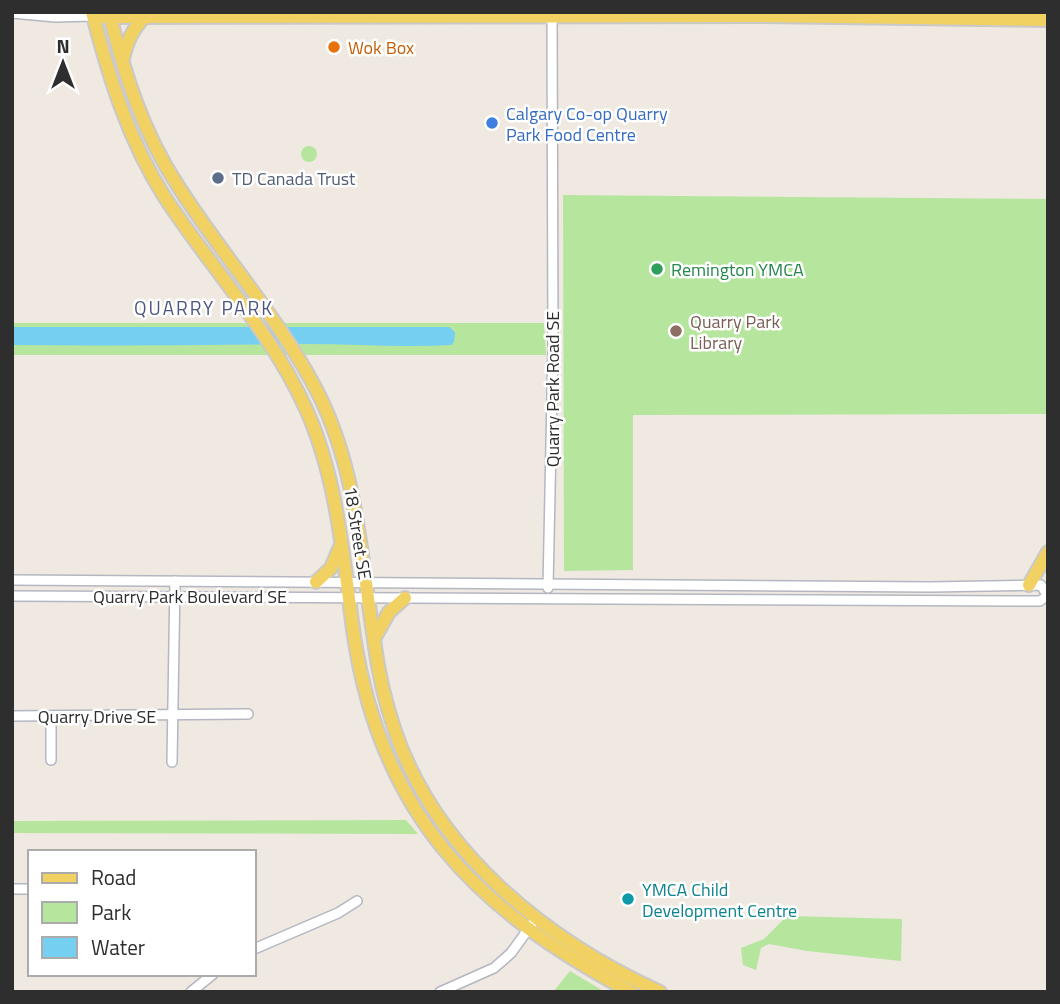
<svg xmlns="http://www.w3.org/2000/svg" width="1060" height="1004" font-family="'Titillium Web',sans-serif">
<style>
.green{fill:#b6e59e}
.water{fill:#75cff0}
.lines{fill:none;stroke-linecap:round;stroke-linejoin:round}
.minor-casing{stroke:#b4b7c1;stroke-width:12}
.major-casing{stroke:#c9c9c9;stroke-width:16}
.minor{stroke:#fff;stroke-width:9}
.major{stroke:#f2d163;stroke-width:12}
.food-dot{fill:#e8710a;stroke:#fff;stroke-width:2.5}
.shop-dot{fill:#3f7fe0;stroke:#fff;stroke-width:2.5}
.service-dot{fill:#5c6f8a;stroke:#fff;stroke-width:2.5}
.leisure-dot{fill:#2e9e5b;stroke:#fff;stroke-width:2.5}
.education-dot{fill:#8d6e63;stroke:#fff;stroke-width:2.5}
.culture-dot{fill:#0f9aa8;stroke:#fff;stroke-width:2.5}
.labels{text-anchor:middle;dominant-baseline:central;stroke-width:5;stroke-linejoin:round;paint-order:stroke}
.food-label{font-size:18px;fill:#c56008;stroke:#fff;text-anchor:start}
.shop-label{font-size:18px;fill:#366cbe;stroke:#fff;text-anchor:start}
.service-label{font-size:18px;fill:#4e5e75;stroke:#fff;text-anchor:start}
.leisure-label{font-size:18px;fill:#27864d;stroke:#fff;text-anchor:start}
.education-label{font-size:18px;fill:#785e54;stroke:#fff;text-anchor:start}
.street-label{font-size:18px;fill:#2e2e2e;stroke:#fff}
.culture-label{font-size:18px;fill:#0d838f;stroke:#fff;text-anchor:start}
.neighbourhood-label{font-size:19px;letter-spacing:2px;fill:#4d5680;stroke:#fff}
</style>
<rect width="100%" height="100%" fill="#efe9e1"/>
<!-- green -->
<g class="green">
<circle cx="309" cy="154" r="8"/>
<polygon points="563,195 1047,199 1046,414 633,415 633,570 564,571"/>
<polygon points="12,323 544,323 546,355 12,355"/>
<polygon points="406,820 418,834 12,833 12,821"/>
<polygon points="787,916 902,919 901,961 807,951 769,944 761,948 756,970 743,965 741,948 764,939"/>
<polygon points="570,971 605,992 553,992"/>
</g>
<!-- water -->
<path class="water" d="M12,327H449L455,332L454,342L451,345C403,348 355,344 306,344C208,345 110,346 12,345Z"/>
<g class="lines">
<defs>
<g id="minor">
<polyline points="12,13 55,17 93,16"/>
<polyline points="12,580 930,587 1041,585 1047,595"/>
<polyline points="548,588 553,347 552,12"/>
<polyline points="12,596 1040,601 1048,595"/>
<polyline points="12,716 248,714"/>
<polyline points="51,716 51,760"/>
<polyline points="172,762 175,581"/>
<polyline points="12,889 30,889"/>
<polyline points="254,949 338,913 357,901"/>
<polyline points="191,992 213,974"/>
<polyline points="440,992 494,968 511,953 532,924"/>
</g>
<g id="major">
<path d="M92,12C109,77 128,139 164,196C210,267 271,331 306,409C338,480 343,559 354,636C381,814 476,910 631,992"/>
<path d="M109,12C124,73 143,133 178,186C223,257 281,320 319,395C357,472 361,557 374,640C378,671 385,702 395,731C436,852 547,941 660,992"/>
<polyline points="103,17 763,16 1048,20"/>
<path d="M123,59C127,41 132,31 144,17"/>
<polyline points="316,582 331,568 340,547"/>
<polyline points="1029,585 1048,552"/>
<polyline points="374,639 389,612 405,598"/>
</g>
</defs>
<!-- minor casing -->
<use href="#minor" class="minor-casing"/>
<!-- major casing -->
<use href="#major" class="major-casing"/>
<!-- minor -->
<use href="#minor" class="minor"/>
<!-- major -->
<use href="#major" class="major"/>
</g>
<!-- markers -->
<circle class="food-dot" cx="334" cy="47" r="7"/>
<circle class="shop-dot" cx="492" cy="123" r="7"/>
<circle class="service-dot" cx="218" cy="178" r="7"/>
<circle class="leisure-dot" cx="657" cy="269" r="7"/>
<circle class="education-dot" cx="676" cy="331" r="7"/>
<circle class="culture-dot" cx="628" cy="899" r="7"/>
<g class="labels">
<!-- food labels -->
<g class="food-label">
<text x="348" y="47">Wok Box</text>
</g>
<!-- shop labels -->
<g class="shop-label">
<text x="506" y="113">Calgary Co-op Quarry<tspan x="506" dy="21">Park Food Centre</tspan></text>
</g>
<!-- service labels -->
<g class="service-label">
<text x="232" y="178">TD Canada Trust</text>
</g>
<!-- leisure labels -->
<g class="leisure-label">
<text x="671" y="269">Remington YMCA</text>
</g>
<!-- education labels -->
<g class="education-label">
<text x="690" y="321">Quarry Park<tspan x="690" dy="21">Library</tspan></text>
</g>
<!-- street labels -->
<g class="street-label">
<text transform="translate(552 389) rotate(-90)">Quarry Park Road SE</text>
<text transform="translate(358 533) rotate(81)">18 Street SE</text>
<text x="190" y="596">Quarry Park Boulevard SE</text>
<text x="97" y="716">Quarry Drive SE</text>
</g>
<!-- culture labels -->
<g class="culture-label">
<text x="642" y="889">YMCA Child<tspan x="642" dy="21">Development Centre</tspan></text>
</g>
<!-- neighbourhood labels -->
<g class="neighbourhood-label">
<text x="204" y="307">QUARRY PARK</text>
</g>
</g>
<!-- border -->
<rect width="1060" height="1004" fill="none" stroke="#2e2e2e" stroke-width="28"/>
<!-- legend -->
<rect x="28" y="850" width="228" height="126" fill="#ffffff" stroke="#ababab" stroke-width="2"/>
<rect x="42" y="873" width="35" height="10" fill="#f2d163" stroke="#ababab" stroke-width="2"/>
<text x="91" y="885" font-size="21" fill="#2e2e2e">Road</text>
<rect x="42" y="902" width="35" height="21" fill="#b6e59e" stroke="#ababab" stroke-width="2"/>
<text x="91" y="920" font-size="21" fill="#2e2e2e">Park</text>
<rect x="42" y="937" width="35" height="21" fill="#75cff0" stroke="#ababab" stroke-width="2"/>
<text x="91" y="955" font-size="21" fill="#2e2e2e">Water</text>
<!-- north arrow -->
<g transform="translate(63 63)" stroke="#ffffff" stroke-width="5" paint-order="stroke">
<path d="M0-5L12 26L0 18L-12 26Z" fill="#2e2e2e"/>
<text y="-10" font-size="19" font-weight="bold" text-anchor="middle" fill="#2e2e2e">N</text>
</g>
</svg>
